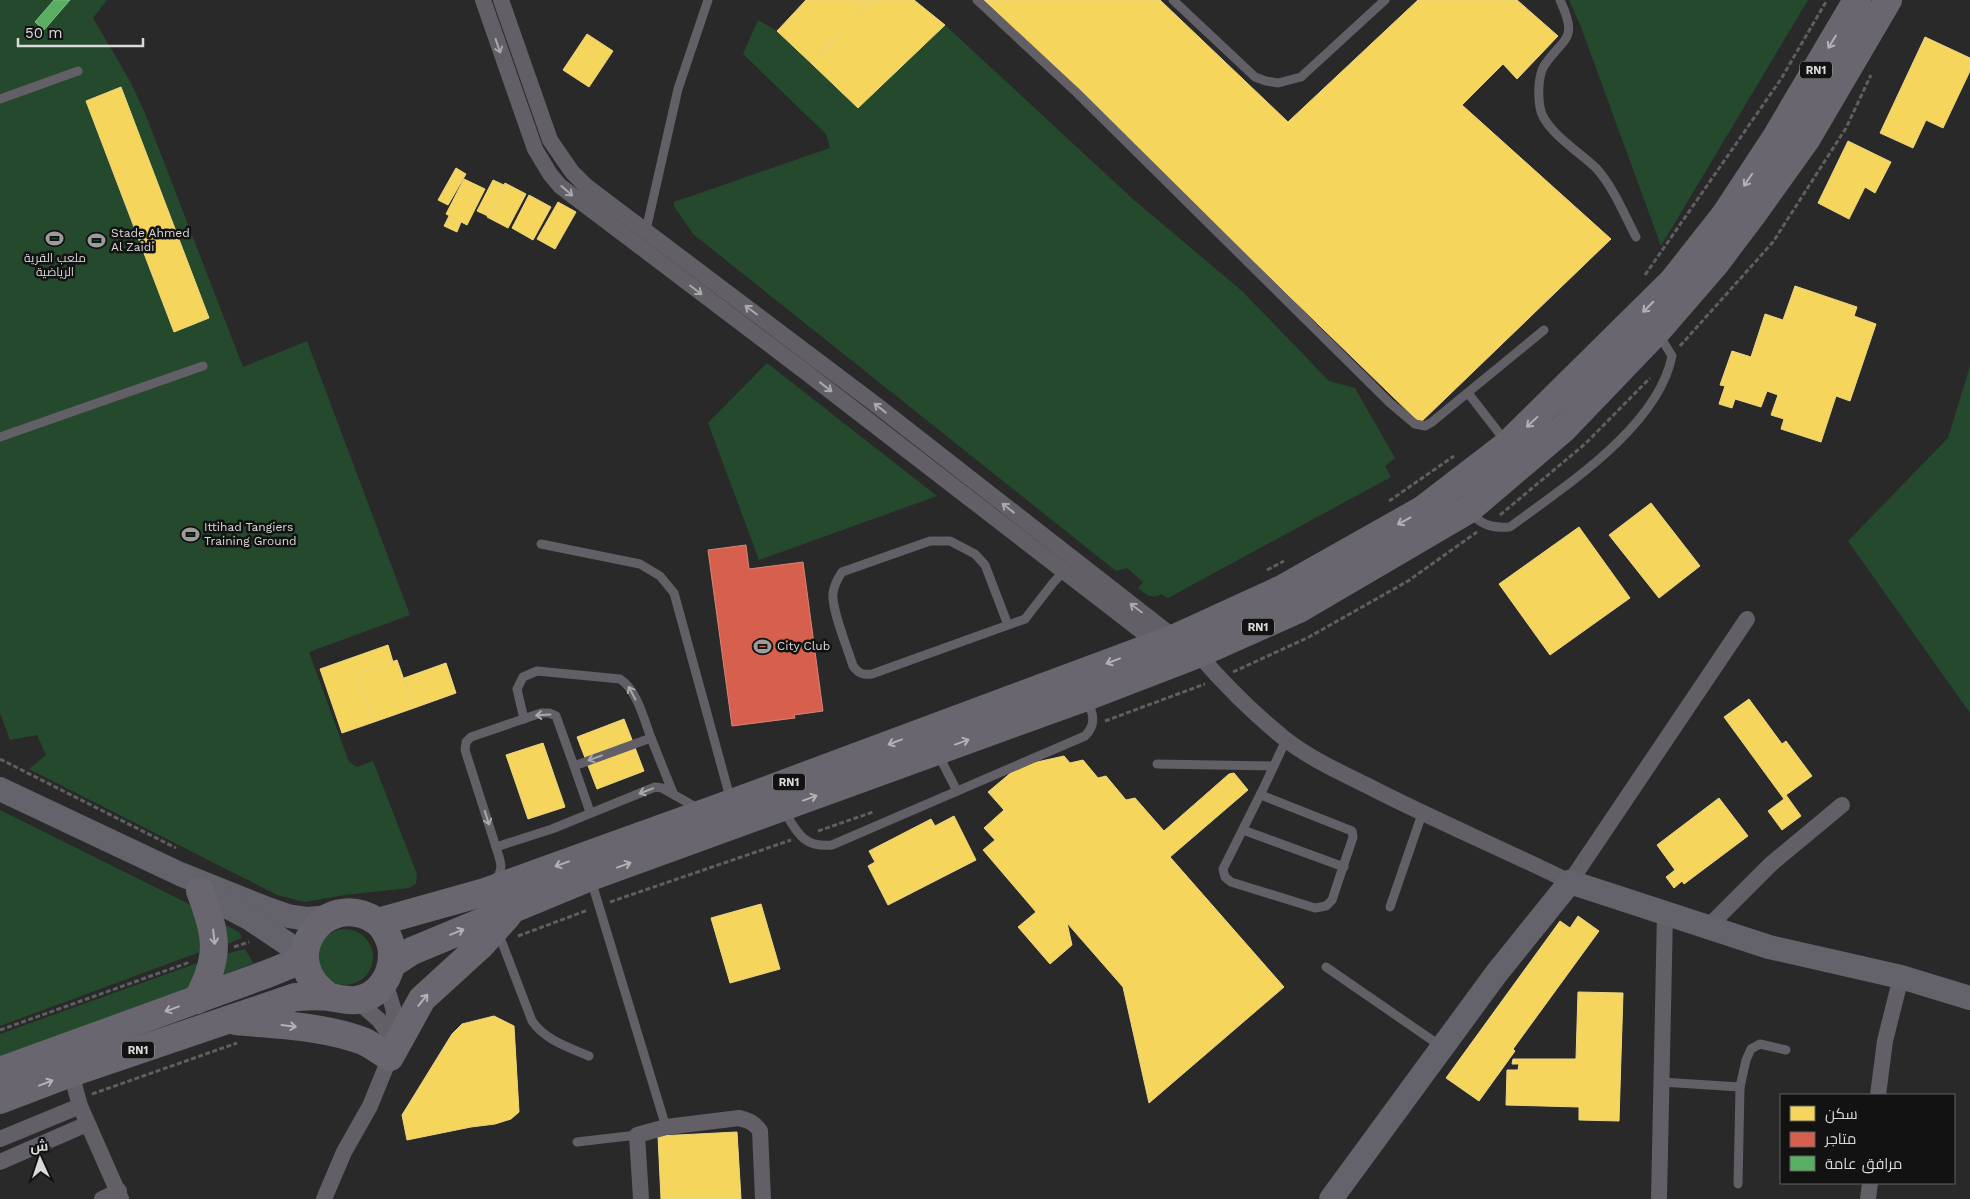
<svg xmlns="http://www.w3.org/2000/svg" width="1970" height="1199" font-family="'Work Sans',Cairo,sans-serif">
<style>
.green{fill:#25492c}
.homes{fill:#f6d55c;stroke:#edd682}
.shops{fill:#d6604d;stroke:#d78577}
.public{fill:#5aae61;stroke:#80bb85}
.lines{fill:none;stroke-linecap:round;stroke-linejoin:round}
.path{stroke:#5f5f63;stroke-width:3;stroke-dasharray:5 2.5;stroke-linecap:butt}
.lane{stroke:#625f67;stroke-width:9}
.street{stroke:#625f67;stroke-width:16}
.secondary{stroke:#64626a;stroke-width:24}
.highway{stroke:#69666f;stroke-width:28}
.oneway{stroke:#b2b1b4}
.oneway2{stroke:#a9a9ab}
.labels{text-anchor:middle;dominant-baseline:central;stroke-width:5;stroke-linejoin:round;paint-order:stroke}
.shield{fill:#111211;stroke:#9d9e9d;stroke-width:1}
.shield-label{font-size:11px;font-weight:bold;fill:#d9dad9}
.poi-label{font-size:12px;fill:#d9dad9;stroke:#111211;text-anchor:start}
</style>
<rect width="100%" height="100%" fill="#292929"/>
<!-- green -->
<g class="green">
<polygon points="0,0 107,0 93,18 130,81 145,113 243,367 307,341 410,615 309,652 349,762 357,767 373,761 417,874 416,884 409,888 345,895 305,902 277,895 29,769 46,755 37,735 10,740 0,713"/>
<polygon points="1569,0 1808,0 1661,246 1581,27"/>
<path d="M758,20L777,31L858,107L945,25L1134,200L1242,291L1329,381L1355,388L1395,458L1385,466L1391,477L1168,598L1161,594C1151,600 1146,594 1138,588L1143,582L1127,568L1116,571L693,234L674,206V202L830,148L826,134L743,54Z"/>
<polygon points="767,363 937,496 759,560 708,423"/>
<polygon points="1970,366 1970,713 1848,541 1948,438"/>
<polygon points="0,810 195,907 204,929 200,952 0,1026"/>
<polygon points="215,919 239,932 242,938 220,947"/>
<circle cx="345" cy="957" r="28"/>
<polygon points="245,949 253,963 214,979 219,956"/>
<polygon points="200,962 190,990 0,1061 0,1034"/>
</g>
<!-- homes -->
<g class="homes">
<polygon points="806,0 873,0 812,64 777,31"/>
<polygon points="873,0 914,0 945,25 858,108 812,64"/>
<polygon points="984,0 1160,0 1288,122 1418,0 1517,0 1558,36 1517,79 1503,64 1462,105 1611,239 1420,423"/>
<polygon points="587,34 613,51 589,87 563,70"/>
<polygon points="1925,37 1970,58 1970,71 1943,128 1926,120 1913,148 1880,133"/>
<polygon points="121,87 209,318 174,332 86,101"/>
<polygon points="1848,141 1891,162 1875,193 1865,187 1849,219 1818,203"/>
<polygon points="456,168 466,174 448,205 438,200"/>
<polygon points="464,179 485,189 467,225 446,214"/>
<polygon points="493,180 504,185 488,216 477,211"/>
<polygon points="505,183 526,194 508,228 487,217"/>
<polygon points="529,195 551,207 533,240 512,228"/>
<polygon points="558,202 576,212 555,249 537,239"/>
<polygon points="449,216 461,222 457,232 444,226"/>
<polygon points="1795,286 1857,307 1854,316 1876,324 1850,401 1836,396 1821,442 1781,429 1784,419 1771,415 1778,395 1767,391 1761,407 1735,399 1732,408 1719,404 1725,386 1720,385 1732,351 1751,357 1765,314 1783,320"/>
<polygon points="1651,503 1700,566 1659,598 1609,535"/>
<polygon points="1579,527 1630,598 1550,655 1499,584"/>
<polygon points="388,645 393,662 357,674 374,722 342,733 320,669"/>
<polygon points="397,660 414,708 374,722 357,674"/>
<polygon points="446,663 456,693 414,708 404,678"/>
<polygon points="1749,699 1782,744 1786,741 1812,776 1786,795 1801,816 1782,830 1768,811 1784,799 1724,717"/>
<polygon points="624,719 644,771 597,789 577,737"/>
<polygon points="543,743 565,807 528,819 506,755"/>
<polygon points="1064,756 1070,763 1083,760 1098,778 1106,776 1126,800 1135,798 1164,831 1229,774 1234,773 1248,790 1170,857 1284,987 1149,1103 1123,987 1067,923 1072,945 1050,964 1018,927 1036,912 983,850 995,840 984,828 1004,810 988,792 1019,766"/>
<polygon points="1719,798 1748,836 1684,884 1682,881 1674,888 1666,877 1675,870 1657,845"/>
<polygon points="954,816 976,860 888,905 868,866 875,862 869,851 931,819 935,826"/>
<polygon points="761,904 780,969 730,983 711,918"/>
<polygon points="1578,916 1599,931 1513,1049 1515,1051 1479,1101 1446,1078 1560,921 1570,928"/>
<polygon points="1578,992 1623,993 1619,1121 1579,1120 1579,1107 1506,1105 1507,1070 1518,1070 1519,1064 1512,1064 1513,1059 1576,1059"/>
<polygon points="494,1016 514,1026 519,1112 511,1119 495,1124 471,1127 407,1140 402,1115 452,1034 462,1024"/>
<polygon points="737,1132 741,1199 661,1199 658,1136"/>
</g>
<!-- shops -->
<polygon class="shops" points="746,545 749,569 803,562 823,711 794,715 795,718 732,726 708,550"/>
<!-- public -->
<polygon class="public" points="54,0 70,0 44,30 35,22"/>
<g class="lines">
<!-- path -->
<g class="path">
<polyline points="1645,275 1781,79 1827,0"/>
<polyline points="1680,346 1773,242 1846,128 1871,75"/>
<polyline points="1389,501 1454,456"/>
<polyline points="1500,515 1585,444 1650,378"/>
<polyline points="1267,570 1284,561"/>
<polyline points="1233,672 1309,637 1408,581 1477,532"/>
<polyline points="1105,721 1205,684"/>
<polyline points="0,759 176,848"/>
<polyline points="818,831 873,812"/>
<polyline points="610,902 791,840"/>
<polyline points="518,936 588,910"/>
<polyline points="234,947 249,942"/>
<polyline points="0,1030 190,962"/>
<polyline points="92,1094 237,1043"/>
</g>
<!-- lane -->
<g class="lane">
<polyline points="977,0 1076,92 1390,403 1415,424 1425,426 1432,422 1544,330"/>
<polyline points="1173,0 1255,77 1266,81 1278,83 1301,77 1385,0"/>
<path d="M1560,0C1579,41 1564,36 1544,66C1538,76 1538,96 1540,107C1542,129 1581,153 1596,168C1614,188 1624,214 1636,237"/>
<polyline points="0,99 78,71"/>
<polyline points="646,230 678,89 708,0"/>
<polyline points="1468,393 1506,442"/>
<polyline points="0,437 203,366"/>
<path d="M1470,512C1482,526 1493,528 1510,527C1565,486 1658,427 1672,356L1658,333"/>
<polyline points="541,544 640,564 660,576 674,593 731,801"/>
<path d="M1008,625L985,565L975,554L950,541H930L842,572C838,578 834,586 833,593C831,609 848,649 853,666C859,674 863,675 872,674L1025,619L1053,583L1064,571"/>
<path d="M524,719L517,689L523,677L537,671L620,679C637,690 644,719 651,738"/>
<polyline points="938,754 957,791"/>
<polyline points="1157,764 1274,766"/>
<polyline points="1261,795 1352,831 1353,837 1332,900 1326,906 1315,908 1231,882 1225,877 1223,869 1264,787 1286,740"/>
<path d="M784,811C797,832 803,848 832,845L1085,736C1097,724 1093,713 1087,699"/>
<polyline points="590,812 574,766 651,738 673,793"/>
<polyline points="1243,830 1344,867"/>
<polyline points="496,847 465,750 466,742 471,737 541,713 549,713 556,716 574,766"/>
<path d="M495,880C505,868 500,861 496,847L552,829L655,787L662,788L699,809"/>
<polyline points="591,880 666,1127"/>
<polyline points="1390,907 1422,814"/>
<path d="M498,932L532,1021C545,1040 568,1047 589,1056"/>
<polyline points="1326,967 1442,1047"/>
<polyline points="1661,1082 1740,1087 1746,1060 1751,1049 1760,1044 1786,1050"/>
<polyline points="577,1142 637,1135"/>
<polyline points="1738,1184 1740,1087"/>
</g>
<!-- street -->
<g class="street">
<polyline points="483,0 535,149 550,174 560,186 807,373 1158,644"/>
<polyline points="501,0 550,140 572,172 586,186 875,404 1175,638"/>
<path d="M1198,654C1224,684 1254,714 1285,739C1309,758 1340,772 1368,786C1434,820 1503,849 1570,882L1747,619"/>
<polyline points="1708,927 1771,864 1842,805"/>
<polyline points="356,1000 379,1020 391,1037"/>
<polyline points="71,1073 80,1106 121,1199"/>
<polyline points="1878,1095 1885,1041 1901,977"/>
<polyline points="0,1139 80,1106"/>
<polyline points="0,1162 87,1124"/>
<polyline points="102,1199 119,1191"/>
<polyline points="324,1199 344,1152 370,1106 390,1057 394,1011 385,982"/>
<path d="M641,1199L637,1135L666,1127L739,1118C749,1121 754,1122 760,1131L763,1199"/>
<polyline points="1659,1199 1665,913"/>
<polyline points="1868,1199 1870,1183"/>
</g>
<!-- secondary -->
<g class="secondary">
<polyline points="0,789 180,874 265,908 288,916 307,919 329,917"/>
<polyline points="226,906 249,918 304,955"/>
<polyline points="1331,1199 1496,974 1570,882 1769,947 1901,977 1970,998"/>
</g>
<!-- highway -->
<g class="highway">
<polyline points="378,922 485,892 732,803 1175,638 1282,589 1422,510 1508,444 1673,281 1725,215 1775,139 1857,0"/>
<polyline points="392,964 412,951 590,877 1086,697 1198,654 1299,609 1468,510 1563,429 1657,331 1715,264 1752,215 1807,138 1888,0"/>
<path d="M197,1000C221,957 217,935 200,891"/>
<path d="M236,1021C277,1025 323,1026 363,1041C372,1045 381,1052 390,1057L422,999L480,946L508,915"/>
<polyline points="0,1071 267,974 304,959"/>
<path d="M0,1100L71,1073L295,997C306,997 318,995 329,997C338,998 346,1001 356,1000C379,997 392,976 392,954C392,943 385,927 376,921C324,887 273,961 330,997"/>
</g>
</g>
<!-- one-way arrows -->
<defs><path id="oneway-shaft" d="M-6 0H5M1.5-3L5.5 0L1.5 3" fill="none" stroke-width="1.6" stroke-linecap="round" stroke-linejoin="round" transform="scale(1.25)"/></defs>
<g class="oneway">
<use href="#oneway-shaft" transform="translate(1832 42) rotate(121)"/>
<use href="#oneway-shaft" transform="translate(1748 180) rotate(124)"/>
<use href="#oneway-shaft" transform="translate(1648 307) rotate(135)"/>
<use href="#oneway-shaft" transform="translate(1532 422) rotate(137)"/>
<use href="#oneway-shaft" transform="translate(1404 521) rotate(151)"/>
<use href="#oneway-shaft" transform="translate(1113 661) rotate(159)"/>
<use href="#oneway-shaft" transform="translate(895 742) rotate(159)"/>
<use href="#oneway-shaft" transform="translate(962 742) rotate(-20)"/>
<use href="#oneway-shaft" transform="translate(810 798) rotate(-20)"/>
<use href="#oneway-shaft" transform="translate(562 864) rotate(160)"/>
<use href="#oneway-shaft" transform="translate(624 865) rotate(-20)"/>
<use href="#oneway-shaft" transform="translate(457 932) rotate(-22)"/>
<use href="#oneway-shaft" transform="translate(214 937) rotate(83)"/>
<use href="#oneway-shaft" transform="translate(423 1000) rotate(-51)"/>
<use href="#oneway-shaft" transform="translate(172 1009) rotate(160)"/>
<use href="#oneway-shaft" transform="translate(289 1026) rotate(7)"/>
<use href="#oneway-shaft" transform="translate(46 1083) rotate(-21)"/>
</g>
<g class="oneway2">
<use href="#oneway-shaft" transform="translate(498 46) rotate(71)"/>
<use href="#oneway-shaft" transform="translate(567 191) rotate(41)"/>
<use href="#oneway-shaft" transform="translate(696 290) rotate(37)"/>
<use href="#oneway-shaft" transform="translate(751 310) rotate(-143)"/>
<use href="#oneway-shaft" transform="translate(826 387) rotate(38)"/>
<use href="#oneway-shaft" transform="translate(880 408) rotate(-142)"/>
<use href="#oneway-shaft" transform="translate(1008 508) rotate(-142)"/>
<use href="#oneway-shaft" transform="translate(1136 608) rotate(-143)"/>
<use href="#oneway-shaft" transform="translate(632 693) rotate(-118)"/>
<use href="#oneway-shaft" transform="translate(543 715) rotate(177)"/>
<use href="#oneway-shaft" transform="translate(595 758) rotate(160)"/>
<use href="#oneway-shaft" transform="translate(646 791) rotate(159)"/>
<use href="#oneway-shaft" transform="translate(487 818) rotate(72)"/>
</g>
<!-- icons -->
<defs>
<symbol id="stadium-bare" viewBox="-9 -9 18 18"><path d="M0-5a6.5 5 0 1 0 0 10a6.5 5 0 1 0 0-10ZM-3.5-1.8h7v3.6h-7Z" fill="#9b9c9b" stroke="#111211" stroke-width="2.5" paint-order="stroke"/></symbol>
</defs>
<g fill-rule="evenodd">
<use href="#stadium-bare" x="42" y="226" width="25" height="25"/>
<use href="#stadium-bare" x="84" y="228" width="25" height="25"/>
<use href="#stadium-bare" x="178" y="522" width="25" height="25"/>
<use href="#stadium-bare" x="750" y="634" width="25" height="25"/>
</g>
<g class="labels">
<!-- shield labels -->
<g class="shield">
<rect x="1800" y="61.5" width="32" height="17" rx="4"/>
<rect x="1242" y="618.5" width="32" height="17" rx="4"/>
<rect x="773" y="773.5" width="32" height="17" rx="4"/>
<rect x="122" y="1041.5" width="32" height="17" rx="4"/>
</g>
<g class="shield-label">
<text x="1816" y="70">RN1</text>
<text x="1258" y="627">RN1</text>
<text x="789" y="782">RN1</text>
<text x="138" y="1050">RN1</text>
</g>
<!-- poi labels -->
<g class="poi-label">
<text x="111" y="233">Stade Ahmed<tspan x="111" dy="14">Al Zaidi</tspan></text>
<text x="55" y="258" text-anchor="middle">ملعب القرية<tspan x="55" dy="14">الرياضية</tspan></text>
<text x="204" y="527">Ittihad Tangiers<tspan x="204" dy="14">Training Ground</tspan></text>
<text x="777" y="646">City Club</text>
</g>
</g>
<!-- legend -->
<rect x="1780" y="1094" width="175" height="90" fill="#111211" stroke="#616261"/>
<rect x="1790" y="1106" width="25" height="15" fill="#f6d55c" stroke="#616261"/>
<text x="1825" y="1119" font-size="15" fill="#d9dad9">سكن</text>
<rect x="1790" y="1132" width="25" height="15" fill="#d6604d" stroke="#616261"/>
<text x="1825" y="1144" font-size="15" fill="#d9dad9">متاجر</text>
<rect x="1790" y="1156" width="25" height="15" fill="#5aae61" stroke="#616261"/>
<text x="1825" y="1169" font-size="15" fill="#d9dad9">مرافق عامة</text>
<!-- north arrow -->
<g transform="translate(40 1159) rotate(357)" stroke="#111211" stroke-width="4" paint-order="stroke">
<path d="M0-4L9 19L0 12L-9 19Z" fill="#d9dad9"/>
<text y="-8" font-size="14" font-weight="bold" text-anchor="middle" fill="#d9dad9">ش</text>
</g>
<!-- scale -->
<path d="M18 38v8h125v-8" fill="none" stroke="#d9dad9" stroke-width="2.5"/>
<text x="25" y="38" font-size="15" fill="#d9dad9" stroke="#111211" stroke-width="4" paint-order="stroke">50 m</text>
</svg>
